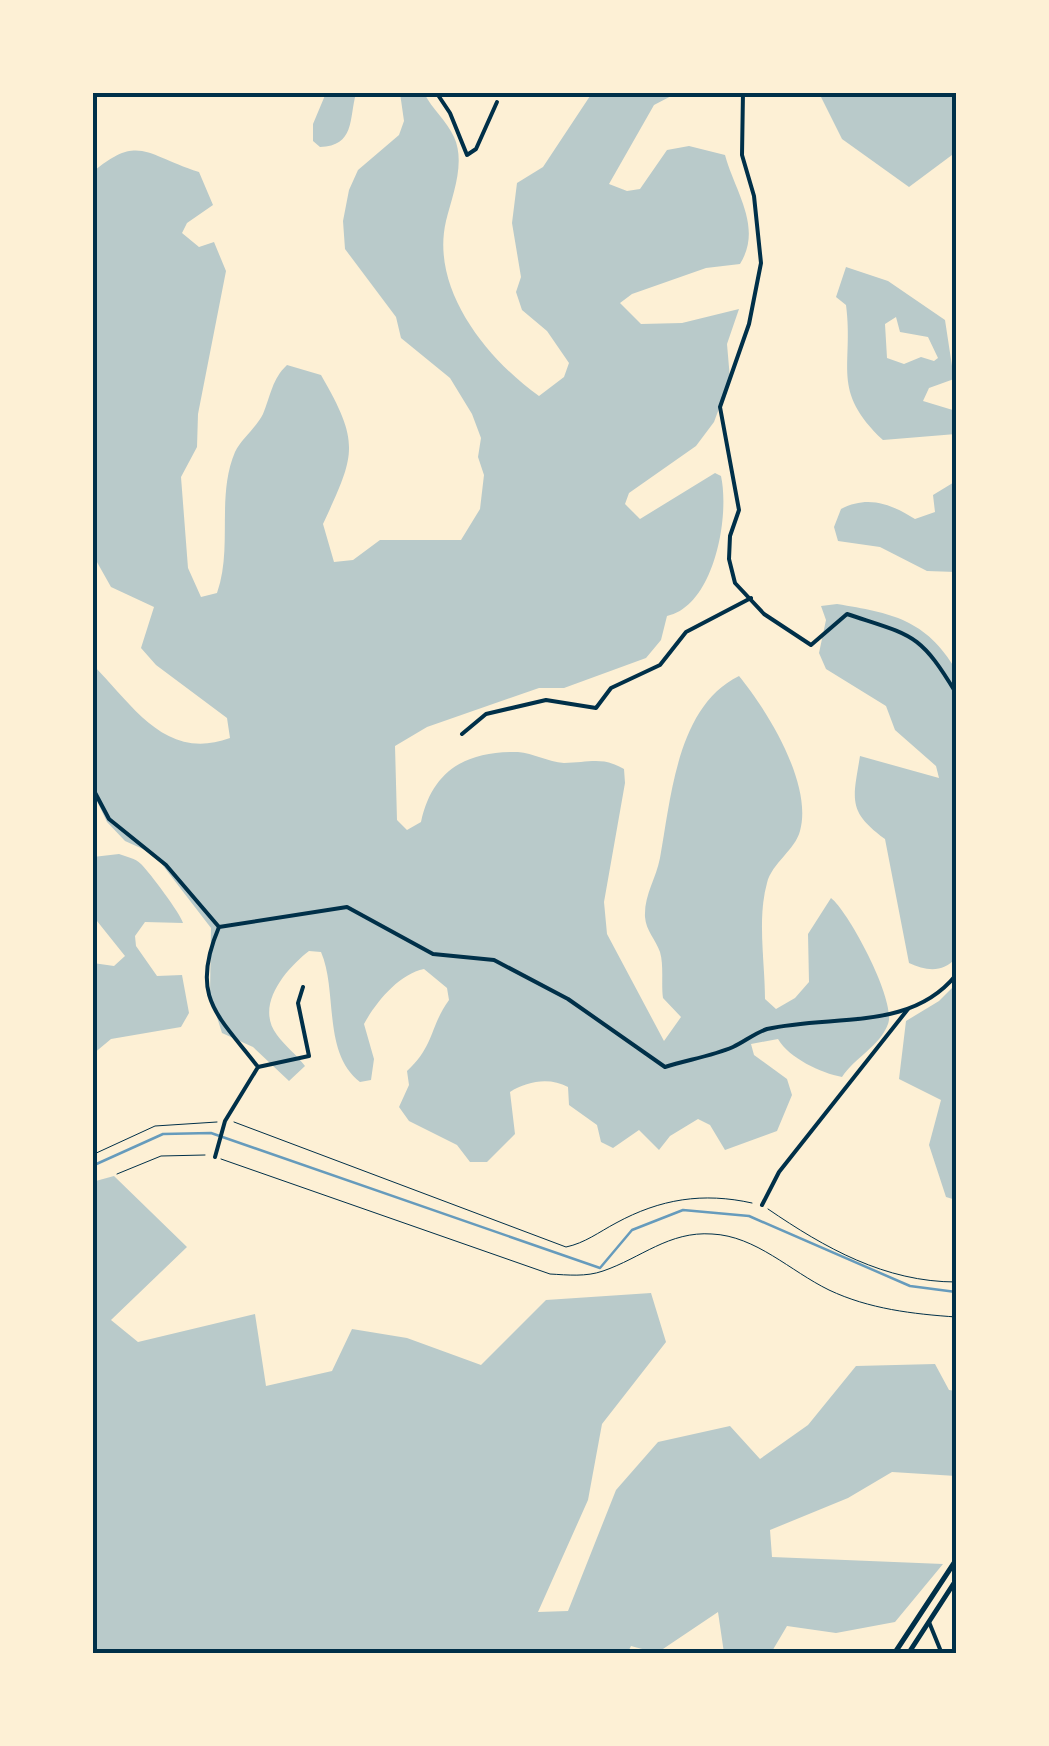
<svg xmlns="http://www.w3.org/2000/svg" width="1049" height="1746" font-family="Signika,sans-serif">
<style>
.green{fill:#b9caca;fill-rule:evenodd}
.lines{fill:none;stroke-linecap:round;stroke-linejoin:round}
.stream{stroke:#669bbc;stroke-width:2.5}
.path{stroke:#003049;stroke-width:1}
.minor{stroke:#003049;stroke-width:4}
.tertiary{stroke:#003049;stroke-width:5}
.neatline{fill:none;stroke:#003049;stroke-width:4}
</style>
<rect width="100%" height="100%" fill="#fdf0d5"/>
<!-- green -->
<g class="green">
<path d="M326,93H356C349,119 355,146 320,147L313,141V124Z"/>
<path d="M400,93H424C432,109 447,121 454,137C466,163 452,196 446,221C430,289 487,359 539,396L564,377L569,363L547,331L522,310L516,292L521,277L512,223L517,183L543,167L592,93H677L654,105L609,184L627,191L640,189L667,150L689,146L725,155C735,192 763,227 740,264L706,268L632,294L620,303L641,324L682,323L739,309L727,344L730,379L714,422L696,446L629,493L625,504L640,519L715,473L721,476C730,517 714,606 667,616L661,640L646,658L564,688H539L427,727L395,746L397,820L407,830L421,822C432,771 465,751 518,752C533,753 548,762 564,763C588,763 602,756 624,769L625,783L604,902L607,934L664,1041L681,1017L663,998C661,984 664,965 660,952C656,940 646,931 645,917C644,895 656,879 660,858C671,798 677,706 739,676C767,710 813,784 800,831C795,850 772,863 767,883C757,919 765,962 765,999L776,1009L795,998L809,982L808,934L831,898C849,912 897,1002 888,1024C880,1046 854,1058 842,1077C821,1073 789,1058 778,1039L751,1044L754,1055L787,1079L792,1095L777,1131L725,1150L710,1125L698,1119L670,1136L659,1150L639,1130L613,1148L601,1142L597,1125L569,1105L568,1087C550,1077 527,1081 510,1092L515,1134L487,1162H470L457,1145L409,1121L399,1107L409,1085L407,1071C435,1045 429,1028 449,1000L447,988L424,969C399,974 376,1002 364,1024L374,1059L371,1080L360,1082C322,1053 338,991 321,952L309,951C287,968 254,1005 277,1035C285,1046 296,1054 305,1066L289,1081L253,1047L222,1033L210,995L211,928L154,854L125,841L107,822L93,793V665C133,705 165,762 230,738L227,718L156,665L141,648L154,607L111,587L93,555V172C139,133 147,156 199,172L213,205L187,223L182,233L199,247L214,242L226,271L198,414L197,447L181,477L188,568L201,597L217,593C233,548 216,497 235,452C242,438 256,428 263,414C271,395 272,379 287,365L321,375C361,444 355,455 323,524L334,562L353,560L380,540H461L480,509L484,475L478,457L481,438L472,414L450,378L401,338L396,317L345,249L343,221L349,190L358,170L399,135L404,121Z"/>
<polygon points="819,93 956,93 956,152 909,187 842,139"/>
<path d="M846,267L888,281L945,320L954,379L929,388L923,401L956,411V434L883,440C830,390 854,367 846,305L836,297ZM896,317L900,332L928,337L938,358L934,361L921,357L904,364L887,358L885,324Z"/>
<path d="M956,481V572L927,571L880,547L838,541L834,527L841,509C868,495 891,504 915,519L935,512L933,495Z"/>
<path d="M837,604C891,613 926,619 956,670V958C943,973 926,971 909,963L885,839C847,811 853,800 860,756L939,778L936,766L895,730L886,706L826,669L819,653L826,620L821,606Z"/>
<path d="M119,854C127,857 135,858 141,864C150,873 180,913 183,923L145,922L135,936L136,946L157,976L182,975L189,1013L181,1027L111,1039L93,1054V963L114,966L125,956L93,916V857Z"/>
<polygon points="956,984 956,1200 946,1197 929,1145 941,1100 899,1079 906,1021 939,1001"/>
<polygon points="114,1176 187,1247 111,1320 138,1342 255,1314 266,1386 332,1371 352,1329 407,1338 481,1365 546,1300 651,1293 666,1342 602,1424 588,1500 538,1612 568,1611 616,1490 658,1442 730,1426 760,1459 808,1425 856,1366 935,1364 949,1390 956,1391 956,1476 892,1472 848,1498 770,1530 772,1557 943,1564 895,1622 836,1633 787,1626 771,1653 724,1653 718,1612 657,1653 631,1646 627,1654 93,1653 92,1182"/>
</g>
<g class="lines">
<!-- stream -->
<polyline class="stream" points="92,1166 163,1134 211,1133 600,1268 632,1230 683,1210 749,1216 910,1286 956,1292"/>
<!-- path -->
<g class="path">
<path d="M234,1122L566,1247C585,1243 599,1232 616,1223C660,1199 703,1192 752,1203"/>
<polyline points="92,1155 155,1126 217,1122"/>
<path d="M221,1159L550,1274C568,1275 586,1277 603,1271C641,1258 669,1231 712,1234C756,1236 790,1271 829,1290C869,1309 913,1314 956,1317"/>
<polyline points="117,1174 161,1156 205,1155"/>
<path d="M768,1209C825,1248 885,1282 956,1282"/>
</g>
<!-- minor -->
<g class="minor">
<polyline points="436,92 450,113 467,155 476,149 497,102"/>
<path d="M743,92L742,155L754,196L761,263L749,324L720,407L739,510L730,536L729,559L735,583L764,614L811,645L847,614C913,636 919,632 956,693"/>
<polyline points="462,734 486,714 546,700 596,708 611,688 660,665 686,632 751,598"/>
<polyline points="92,787 109,819 166,865 219,927"/>
<polyline points="258,1067 309,1056 298,1003 303,987"/>
<path d="M215,1157L225,1121L258,1067C218,1015 189,997 219,927L347,907L433,954L494,960L568,999L665,1067C687,1060 712,1056 733,1047C744,1042 755,1033 767,1029C832,1014 910,1032 956,975"/>
<polyline points="762,1205 779,1172 908,1009"/>
<polyline points="929,1622 942,1654"/>
</g>
<!-- tertiary -->
<g class="tertiary">
<polyline points="894,1654 956,1560"/>
<polyline points="908,1654 956,1580"/>
</g>
</g>
<!-- border -->
<rect width="1049" height="1746" fill="none" stroke="#fdf0d5" stroke-width="190"/>
<rect x="95" y="95" width="859" height="1556" class="neatline"/>
</svg>
